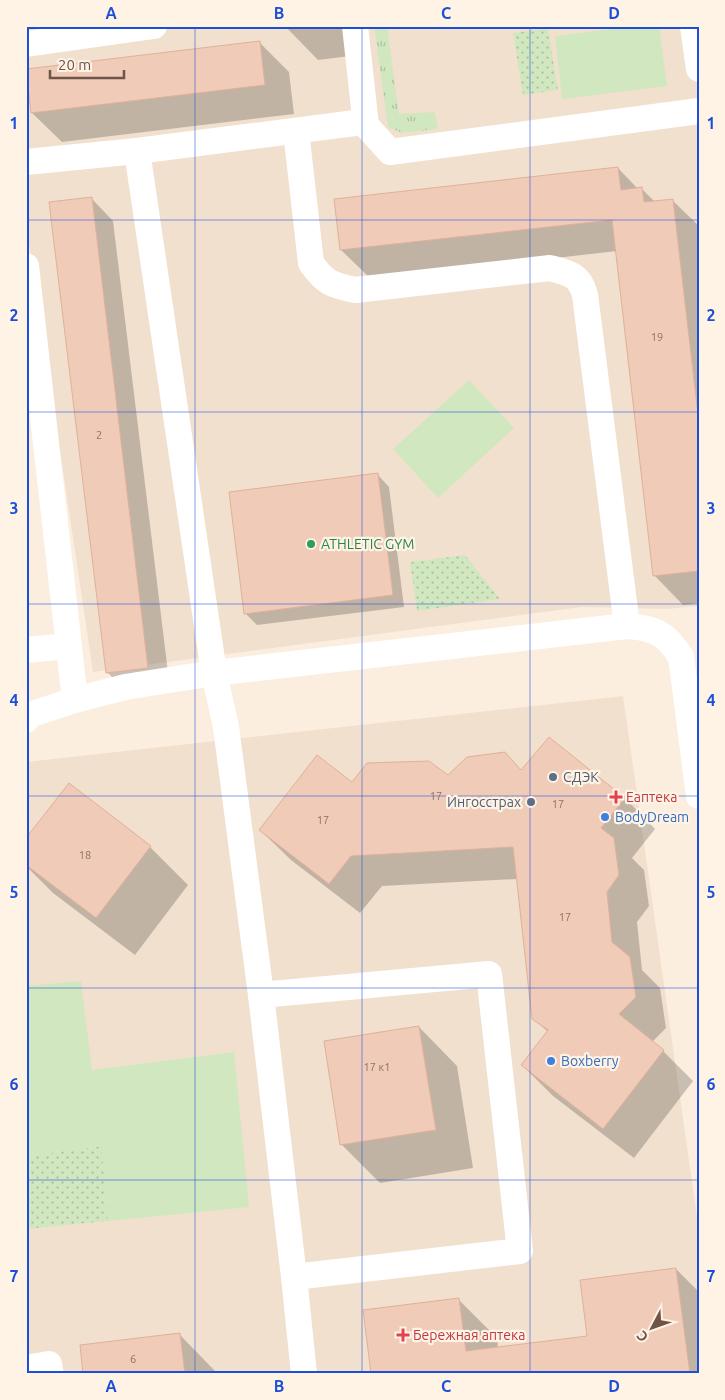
<svg xmlns="http://www.w3.org/2000/svg" width="725" height="1400" font-family="Ubuntu,sans-serif">
<style>
.residential{fill:#f2e0ce}
.grass{fill:url(#grass-tufts)}
.park{fill:url(#park-dots)}
.garden{fill:#d1e7bf}
.shadow{fill:#0003}
.building{fill:#efcbb8;stroke:#e0b09a}
.lines{fill:none;stroke-linecap:round;stroke-linejoin:round}
.minor{stroke:#fff;stroke-width:26}
.grid{fill:none;stroke:#1d4ed8;stroke-width:1;stroke-opacity:0.55}
.leisure-dot{fill:#2e9e5b;stroke:#fef3e5;stroke-width:2}
.service-dot{fill:#5c6f8a;stroke:#fef3e5;stroke-width:2}
.health-dot{fill:#e0444e;stroke:#fef3e5;stroke-width:2}
.shop-dot{fill:#3f7fe0;stroke:#fef3e5;stroke-width:2}
.labels{text-anchor:middle;dominant-baseline:central;stroke-width:4.5;stroke-linejoin:round;paint-order:stroke}
.number-label{font-size:11px;fill:#8f7264}
.leisure-label{font-size:14px;fill:#27864d;stroke:#fef3e5;text-anchor:start}
.service-label{font-size:14px;fill:#4e5e75;stroke:#fef3e5;text-anchor:start}
.health-label{font-size:14px;fill:#be3a42;stroke:#fef3e5;text-anchor:start}
.shop-label{font-size:14px;fill:#366cbe;stroke:#fef3e5;text-anchor:start}
.neatline{fill:none;stroke:#1d4ed8;stroke-width:2}
.grid-label{font-size:16px;text-anchor:middle;font-weight:bold;fill:#1d4ed8}
</style>
<defs>
<pattern id="grass-tufts" width="24" height="20" patternUnits="userSpaceOnUse" patternTransform="scale(1.25)"><rect width="24" height="20" fill="#d1e7bf"/><path d="M3 7l-1-3M5 7V3M7 7l1-3M15 17l-1-3M17 17v-4M19 17l1-3" fill="none" stroke="#aebe9d"/></pattern>
<pattern id="park-dots" width="8" height="8" patternUnits="userSpaceOnUse" patternTransform="scale(1.25)"><rect width="8" height="8" fill="#d1e7bf"/><path d="M2 2h.1M6 6h.1" fill="none" stroke="#aebe9d" stroke-width="1.8" stroke-linecap="round"/></pattern>
</defs>
<rect width="100%" height="100%" fill="#fbeedf"/>
<!-- residential -->
<g class="residential">
<polygon points="26,26 699,26 699,606 667,609 582,607 93,672 26,223"/>
<polygon points="623,696 699,1231 699,1374 26,1374 26,762"/>
</g>
<!-- grass -->
<polygon class="grass" points="374,26 387,26 399,114 435,112 438,129 402,133 388,127"/>
<!-- park -->
<g class="park">
<polygon points="548,28 558,90 523,95 513,33"/>
<polygon points="465,555 500,599 417,611 410,562"/>
<polygon points="102,1146 108,1221 26,1229 26,1156"/>
</g>
<!-- garden -->
<g class="garden">
<polygon points="637,26 659,26 667,86 562,99 555,36"/>
<polygon points="469,380 514,428 438,498 393,449"/>
<polygon points="81,981 92,1070 234,1052 249,1207 108,1221 101,1146 26,1156 26,986"/>
</g>
<!-- shadow -->
<g class="shadow">
<polygon points="285,26 362,26 366,54 318,60"/>
<polygon points="259,42 289,72 294,114 62,142 32,113"/>
<polygon points="618,168 638,189 642,189 655,202 672,200 699,226 699,603 683,605 654,575 617,251 371,279 341,250"/>
<polygon points="91,198 113,221 170,689 129,694 107,672"/>
<polygon points="378,475 389,487 404,607 257,625 245,613"/>
<polygon points="549,739 625,798 655,829 632,858 644,870 649,906 637,922 642,970 660,988 666,1028 652,1042 663,1051 693,1081 634,1158 553,1096 522,1065 548,1032 533,1018 517,879 382,886 360,913 291,860 260,830 352,784 448,777 505,753 522,771"/>
<polygon points="26,840 150,847 188,885 135,955 53,893 26,866"/>
<polygon points="419,1027 457,1066 473,1168 380,1183 342,1145"/>
<polygon points="676,1269 699,1292 699,1374 372,1374 458,1299 497,1338 498,1348 589,1337"/>
<polygon points="180,1335 218,1374 85,1374"/>
</g>
<!-- building -->
<g class="building">
<polygon points="260,41 265,85 31,113 26,69"/>
<polygon points="618,167 621,190 642,187 644,202 673,199 699,423 699,571 653,576 612,220 340,250 334,199"/>
<polygon points="92,197 148,668 106,673 49,202"/>
<polygon points="378,473 393,595 244,614 229,492"/>
<polygon points="549,737 625,798 601,828 614,838 619,875 607,892 612,942 630,957 636,997 619,1014 664,1050 603,1129 521,1065 548,1030 532,1019 513,847 351,856 329,884 259,830 317,755 352,782 367,763 429,761 448,775 467,757 505,752 521,770"/>
<polygon points="69,783 151,846 96,918 26,865 26,838"/>
<polygon points="419,1026 436,1130 340,1145 324,1041"/>
<polygon points="676,1268 690,1374 371,1374 363,1310 459,1298 466,1351 587,1336 580,1280"/>
<polygon points="180,1333 185,1374 83,1374 80,1345"/>
</g>
<g class="lines">
<!-- minor -->
<g class="minor">
<polyline points="355,26 366,126"/>
<polyline points="693,26 699,69"/>
<polyline points="26,44 154,26"/>
<path d="M296,131L311,263C325,283 332,285 355,290L550,268C569,273 580,275 585,295L627,626"/>
<polyline points="137,151 214,673 226,727 261,995 489,974 520,1251 294,1277 304,1374"/>
<polyline points="26,162 137,151 363,122 390,152 699,111"/>
<polyline points="26,266 75,700"/>
<polyline points="26,650 69,646"/>
<path d="M26,720L29,715L75,700L125,687L214,673L627,626C654,628 666,633 681,657L699,796"/>
<polyline points="261,995 294,1277"/>
<polyline points="26,1368 49,1364 51,1374"/>
</g>
</g>
<!-- grid -->
<path class="grid" d="M195,26V1374M362,26V1374M530,26V1374M26,220H699M26,412H699M26,604H699M26,796H699M26,988H699M26,1180H699"/>
<!-- markers -->
<circle class="leisure-dot" cx="311" cy="544" r="5"/>
<g class="service-dot">
<circle cx="553" cy="777" r="5"/>
<circle cx="531" cy="802" r="5"/>
</g>
<g class="health-dot">
<path d="M613.5 789.5h5v5h5v5h-5v5h-5v-5h-5v-5h5z"/>
<path d="M400.5 1327.5h5v5h5v5h-5v5h-5v-5h-5v-5h5z"/>
</g>
<g class="shop-dot">
<circle cx="605" cy="817" r="5"/>
<circle cx="551" cy="1061" r="5"/>
</g>
<g class="labels">
<!-- number labels -->
<g class="number-label">
<text x="657" y="337">19</text>
<text x="99" y="435">2</text>
<text x="436" y="796">17</text>
<text x="558" y="804">17</text>
<text x="323" y="820">17</text>
<text x="85" y="855">18</text>
<text x="565" y="917">17</text>
<text x="377" y="1067">17 к1</text>
<text x="133" y="1359">6</text>
</g>
<!-- leisure labels -->
<g class="leisure-label">
<text x="321" y="544">ATHLETIC GYM</text>
</g>
<!-- service labels -->
<g class="service-label">
<text x="563" y="777">СДЭК</text>
<text x="521" y="802" text-anchor="end">Ингосстрах</text>
</g>
<!-- health labels -->
<g class="health-label">
<text x="626" y="797">Еаптека</text>
<text x="413" y="1335">Бережная аптека</text>
</g>
<!-- shop labels -->
<g class="shop-label">
<text x="615" y="817">BodyDream</text>
<text x="561" y="1061">Boxberry</text>
</g>
</g>
<!-- border -->
<rect width="725" height="1400" fill="none" stroke="#fef3e5" stroke-width="55"/>
<!-- north arrow -->
<g transform="translate(652 1328) rotate(229)" stroke="#fef3e5" stroke-width="4" paint-order="stroke">
<path d="M0-4L9 19L0 12L-9 19Z" fill="#6f5448"/>
<text y="-8" font-size="14" font-weight="bold" text-anchor="middle" fill="#6f5448">С</text>
</g>
<!-- scale -->
<path d="M50 70v8h74v-8" fill="none" stroke="#6f5448" stroke-width="2.5"/>
<text x="58" y="70" font-size="15" fill="#6f5448" stroke="#fef3e5" stroke-width="4" paint-order="stroke">20 m</text>
<rect x="28" y="28" width="670" height="1344" class="neatline"/>
<g class="grid-label">
<text x="111" y="19">A</text>
<text x="279" y="19">B</text>
<text x="446" y="19">C</text>
<text x="614" y="19">D</text>
<text x="14" y="129">1</text>
<text x="711" y="129">1</text>
<text x="14" y="321">2</text>
<text x="711" y="321">2</text>
<text x="14" y="514">3</text>
<text x="711" y="514">3</text>
<text x="14" y="706">4</text>
<text x="711" y="706">4</text>
<text x="14" y="898">5</text>
<text x="711" y="898">5</text>
<text x="14" y="1090">6</text>
<text x="711" y="1090">6</text>
<text x="14" y="1282">7</text>
<text x="711" y="1282">7</text>
<text x="111" y="1392">A</text>
<text x="279" y="1392">B</text>
<text x="446" y="1392">C</text>
<text x="614" y="1392">D</text>
</g>
</svg>
